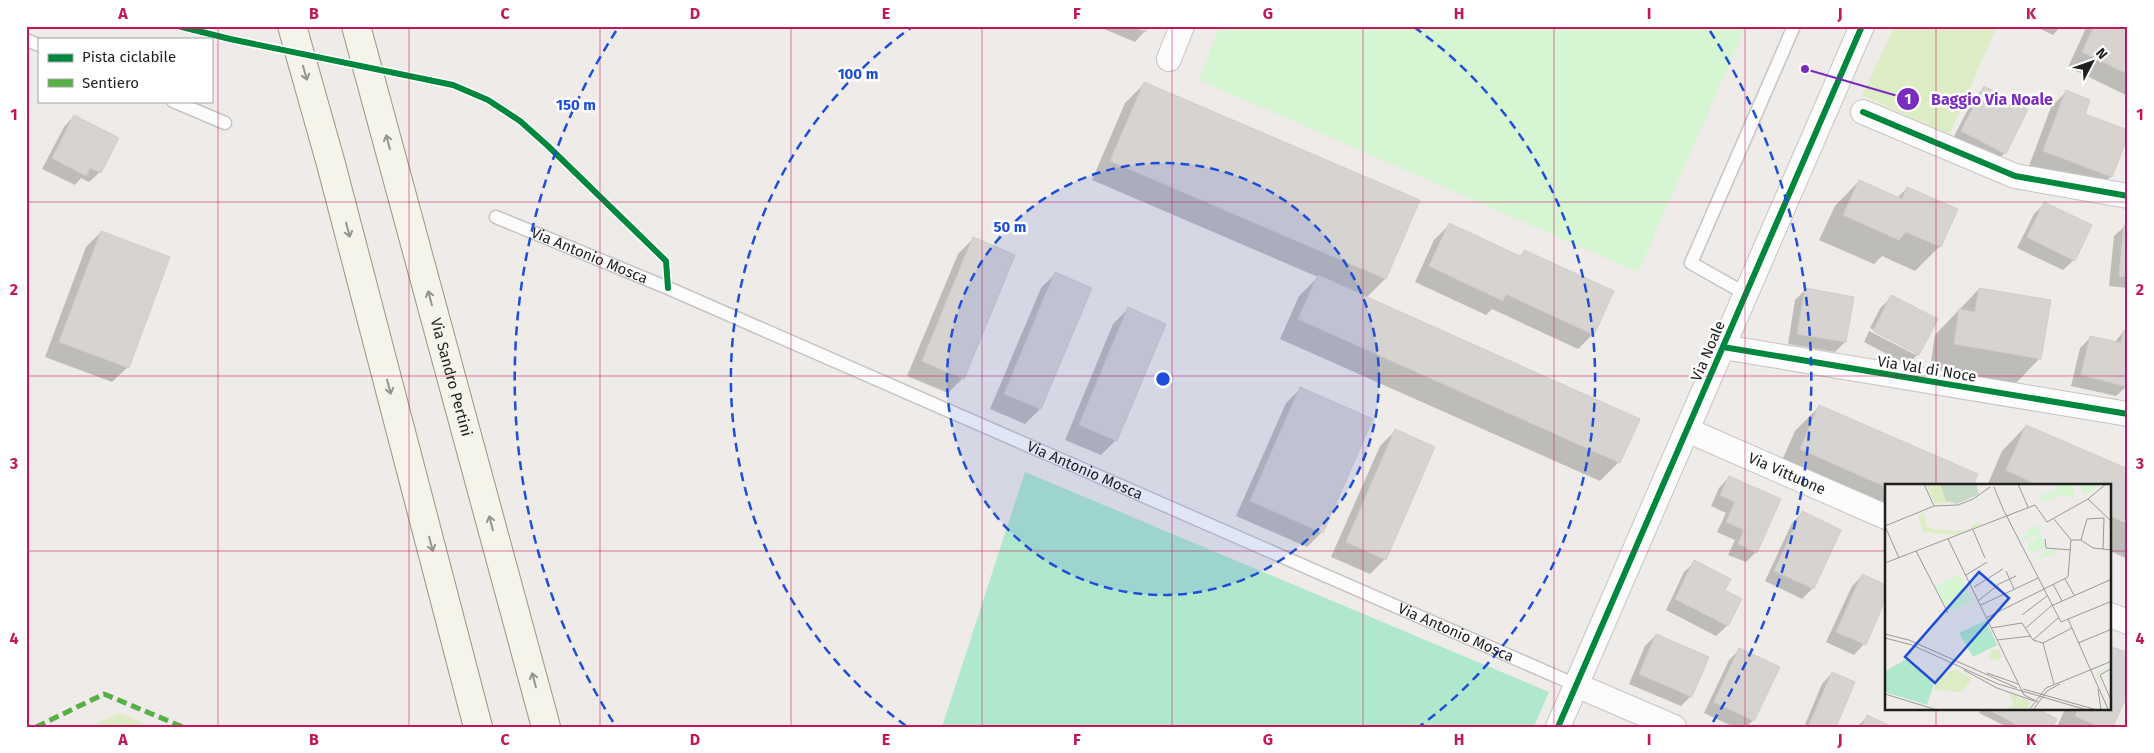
<svg xmlns="http://www.w3.org/2000/svg" width="2154" height="753" font-family="'Fira Sans',sans-serif">
<style>
.grass{fill:#dcedc5}
.park{fill:#d5f5d3}
.pitch{fill:#b0e8ce}
.shadow{fill:#0003}
.building{fill:#d6d3d1;stroke:#d1cdc9}
.lines{fill:none;stroke-linecap:round;stroke-linejoin:round}
.lane-casing{stroke:#c6c5c4;stroke-width:15}
.street-casing{stroke:#c6c5c4;stroke-width:26}
.secondary-casing{stroke:#98987f;stroke-width:30}
.lane{stroke:#fcfcfc;stroke-width:12}
.street{stroke:#fcfcfc;stroke-width:24}
.secondary{stroke:#f5f4eb;stroke-width:28}
.quiet{stroke:#55b145;stroke-width:5;stroke-dasharray:10 5;stroke-linecap:butt}
.cycleway-casing{stroke:#fff;stroke-width:9}
.cycleway{stroke:#00873e;stroke-width:6}
.oneway{stroke:#95948f}
.grid{fill:none;stroke:#c2185b;stroke-width:1;stroke-opacity:0.55}
.ring{fill:none;stroke:#1d4ed8;stroke-width:2.5;stroke-dasharray:9 6}
.labels{text-anchor:middle;dominant-baseline:central;stroke-width:5;stroke-linejoin:round;paint-order:stroke}
.street-label{font-size:15px;fill:#1f1f1f;stroke:#fff}
.inset-road{fill:none;stroke:#9b9998;stroke-width:1}
.view{fill:#1d4ed8;fill-opacity:0.15;stroke:#1d4ed8;stroke-width:2.5}
.inset-edge{fill:none;stroke:#1f1f1f;stroke-width:2.5}
.centre{fill:#1d4ed8;stroke:#fff;stroke-width:2.5}
.ring-label{font-size:15px;text-anchor:middle;font-weight:bold;fill:#1d4ed8;stroke:#fff;stroke-width:5;stroke-linejoin:round;paint-order:stroke}
.leader{fill:none;stroke:#7b2cbf;stroke-width:2}
.callout-dot{fill:#7b2cbf;stroke:#fff;stroke-width:2}
.mark-label{font-size:15px;text-anchor:middle;font-weight:bold;fill:#fff}
.callout-label{font-size:16px;text-anchor:middle;font-weight:bold;fill:#7b2cbf;stroke:#fff;stroke-width:5;stroke-linejoin:round;paint-order:stroke}
.neatline{fill:none;stroke:#c2185b;stroke-width:2}
.grid-label{font-size:16px;text-anchor:middle;font-weight:bold;fill:#c2185b}
</style>
<rect width="100%" height="100%" fill="#eeebe8"/>
<!-- grass -->
<g class="grass">
<polygon points="1895,26 1997,26 1949,135 1862,95"/>
<polygon points="120,713 152,727 89,727"/>
</g>
<!-- park -->
<polygon class="park" points="1220,26 1746,26 1638,272 1199,80"/>
<!-- pitch -->
<polygon class="pitch" points="1025,472 1549,692 1534,727 942,727"/>
<!-- shadow -->
<g class="shadow">
<polygon points="1097,26 1147,26 1145,31 1135,42"/>
<polygon points="2034,26 2061,26 2053,35"/>
<polygon points="2087,26 2128,26 2128,96 2068,67"/>
<polygon points="1144,84 1418,201 1385,279 1366,298 1619,462 1600,481 1280,339 1299,296 1318,277 1092,180 1125,103"/>
<polygon points="1984,88 2005,153 1994,163 1951,142 1974,98"/>
<polygon points="2066,92 2083,114 2111,176 2096,191 2029,166 2051,107"/>
<polygon points="74,116 100,172 89,182 81,178 75,185 42,169 64,127"/>
<polygon points="1859,181 1897,198 1907,188 1940,246 1915,271 1882,256 1874,264 1819,240 1835,206"/>
<polygon points="2044,204 2074,260 2063,270 2017,248 2034,214"/>
<polygon points="1449,225 1519,257 1525,251 1593,334 1578,349 1492,309 1486,315 1415,282 1434,240"/>
<polygon points="2125,226 2128,226 2128,288 2109,286 2114,236"/>
<polygon points="101,232 128,367 112,382 45,357 86,247"/>
<polygon points="973,239 963,378 948,393 907,376 958,254"/>
<polygon points="1056,273 1040,409 1025,424 990,409 1041,288"/>
<polygon points="1979,289 2040,358 2016,383 1930,368 1935,335"/>
<polygon points="1805,290 1845,342 1835,352 1788,344 1795,300"/>
<polygon points="1892,297 1918,354 1908,365 1864,342 1869,331 1916,355 1916,352 1870,328 1881,307"/>
<polygon points="1128,309 1116,440 1101,455 1065,440 1113,324"/>
<polygon points="2124,331 2127,386 2116,396 2071,386 2080,348 2090,338 2114,343"/>
<polygon points="1301,388 1322,532 1307,547 1236,516 1286,403"/>
<polygon points="1819,407 1886,486 1886,522 1776,474 1795,431"/>
<polygon points="2026,426 2128,471 2128,559 2110,551 2110,486 1987,486 2002,451"/>
<polygon points="1395,431 1385,559 1370,574 1331,557 1380,446"/>
<polygon points="1729,477 1756,552 1746,562 1728,555 1735,540 1717,532 1726,513 1711,506 1719,488"/>
<polygon points="1802,513 1840,531 1813,588 1802,599 1765,581 1792,523"/>
<polygon points="1695,562 1723,591 1740,600 1727,626 1716,636 1666,610 1684,572"/>
<polygon points="1862,576 1886,586 1886,595 1864,644 1854,655 1826,642 1852,586"/>
<polygon points="1656,635 1691,696 1681,706 1629,684 1645,646"/>
<polygon points="1740,649 1753,720 1747,727 1734,727 1704,713 1729,660"/>
<polygon points="1832,673 1835,727 1804,727 1822,684"/>
<polygon points="1978,709 1977,712 1980,713 1981,709 2035,709 2052,727 2007,727 1977,712"/>
<polygon points="2065,709 2110,709 2112,727 2057,727"/>
<polygon points="1868,716 1890,727 1857,727"/>
</g>
<!-- building -->
<g class="building">
<polygon points="1132,26 1148,26 1146,32"/>
<polygon points="2094,26 2128,26 2128,74 2082,52"/>
<polygon points="1144,82 1420,200 1386,279 1110,161"/>
<polygon points="1984,86 2028,109 2006,154 1961,131"/>
<polygon points="2066,90 2090,100 2085,114 2128,130 2128,136 2112,177 2043,151"/>
<polygon points="74,115 119,138 101,173 90,168 86,176 52,158"/>
<polygon points="1859,180 1902,199 1907,187 1958,209 1941,247 1906,232 1899,240 1843,215"/>
<polygon points="2044,202 2092,225 2075,261 2027,237"/>
<polygon points="1449,223 1522,257 1524,250 1614,291 1594,335 1506,294 1503,301 1429,266"/>
<polygon points="2124,225 2128,225 2128,277 2119,276"/>
<polygon points="101,231 170,257 129,368 59,342"/>
<polygon points="973,237 1015,255 964,379 922,361"/>
<polygon points="1055,272 1092,288 1041,409 1004,394"/>
<polygon points="1318,275 1640,419 1620,463 1298,319"/>
<polygon points="1805,288 1854,297 1846,342 1797,334"/>
<polygon points="1979,288 2051,300 2041,359 1954,344 1959,309 1975,312"/>
<polygon points="1891,295 1938,319 1919,355 1873,331"/>
<polygon points="1128,307 1166,324 1117,441 1079,425"/>
<polygon points="2124,330 2128,331 2128,387 2081,375 2090,336 2121,343"/>
<polygon points="1300,387 1373,419 1323,533 1250,501"/>
<polygon points="1819,405 1978,474 1973,486 1886,486 1886,487 1800,449"/>
<polygon points="2026,425 2128,469 2128,524 2110,516 2110,486 2040,486 2006,470"/>
<polygon points="1395,429 1435,447 1386,560 1346,542"/>
<polygon points="1729,476 1781,499 1757,553 1738,544 1744,530 1726,522 1735,502 1720,495"/>
<polygon points="1802,511 1841,530 1814,589 1774,571"/>
<polygon points="1694,560 1731,579 1725,590 1742,599 1728,626 1675,599"/>
<polygon points="1862,574 1886,585 1886,598 1866,645 1836,632"/>
<polygon points="1656,634 1709,657 1692,697 1639,674"/>
<polygon points="2110,646 2128,653 2128,693 2113,727 2100,727 2075,716 2078,709 2110,709"/>
<polygon points="1739,648 1780,667 1754,721 1714,702"/>
<polygon points="1832,672 1855,682 1836,727 1814,727 1809,725"/>
<polygon points="1987,709 2038,709 2057,719 2053,727 2021,727"/>
<polygon points="1867,715 1893,727 1862,727"/>
</g>
<g class="lines">
<defs>
<g id="lane">
<polyline points="26,40 39,45"/>
<polyline points="173,101 225,123"/>
<path id="s1" d="M496,217L668,288L1576,685"/>
<polyline points="1746,294 1691,263 1794,26"/>
</g>
<g id="street">
<polyline points="1169,59 1182,26"/>
<polyline points="1863,112 2015,176 2128,196"/>
<polyline points="1723,347 2128,414"/>
<path id="s2" d="M1687,430L1886,517"/>
<polyline points="2110,615 2128,622"/>
<polyline points="1576,685 1674,727"/>
<polyline points="1558,727 1862,26"/>
</g>
<g id="secondary">
<polyline points="292,26 331,164 478,727"/>
<path id="s3" d="M356,26L546,727"/>
</g>
</defs>
<!-- lane casing -->
<use href="#lane" class="lane-casing"/>
<!-- street casing -->
<use href="#street" class="street-casing"/>
<!-- secondary casing -->
<use href="#secondary" class="secondary-casing"/>
<!-- lane -->
<use href="#lane" class="lane"/>
<!-- street -->
<use href="#street" class="street"/>
<!-- secondary -->
<use href="#secondary" class="secondary"/>
<!-- quiet -->
<polyline class="quiet" points="36,727 104,694 183,727"/>
<defs>
<g id="cycleway">
<polyline points="178,26 230,39 453,85 488,100 520,121 548,146 666,261 668,288"/>
<polyline points="1863,112 2015,176 2128,196"/>
<polyline points="1723,347 2128,414"/>
<polyline points="1558,727 1862,26"/>
</g>
</defs>
<!-- cycleway casing -->
<use href="#cycleway" class="cycleway-casing"/>
<!-- cycleway -->
<use href="#cycleway" class="cycleway"/>
</g>
<!-- one-way arrows -->
<defs><path id="oneway-shaft" d="M-6 0H5M1.5-3L5.5 0L1.5 3" fill="none" stroke-width="1.6" stroke-linecap="round" stroke-linejoin="round" transform="scale(1.25)"/></defs>
<g class="oneway">
<use href="#oneway-shaft" transform="translate(305 73) rotate(74)"/>
<use href="#oneway-shaft" transform="translate(388 142) rotate(-105)"/>
<use href="#oneway-shaft" transform="translate(348 230) rotate(75)"/>
<use href="#oneway-shaft" transform="translate(430 298) rotate(-105)"/>
<use href="#oneway-shaft" transform="translate(389 387) rotate(75)"/>
<use href="#oneway-shaft" transform="translate(491 523) rotate(-105)"/>
<use href="#oneway-shaft" transform="translate(431 544) rotate(75)"/>
<use href="#oneway-shaft" transform="translate(534 680) rotate(-105)"/>
</g>
<!-- grid -->
<path class="grid" d="M218,26V727M409,26V727M600,26V727M791,26V727M982,26V727M1172,26V727M1363,26V727M1554,26V727M1745,26V727M1936,26V486M26,202H2128M26,376H2128M26,551H1886M2110,551H2128M1936,709V727"/>
<!-- distance rings -->
<circle cx="1163" cy="379" r="216" fill="#1d4ed8" fill-opacity=".12"/>
<g class="ring">
<circle cx="1163" cy="379" r="216"/>
<path d="M906 726A432 432 0 0 1 912 27M1414 27A432 432 0 0 1 1420 726"/>
<path d="M613 722A648 648 0 0 1 616 31M1710 31A648 648 0 0 1 1713 722"/>
</g>
<g class="labels">
<!-- street labels -->
<g class="street-label">
<text stroke="none"><textPath href="#s1" startOffset="101">Via Antonio Mosca</textPath></text>
<text transform="translate(1708 351) rotate(-67)">Via Noale</text>
<text transform="translate(1927 369) rotate(9)">Via Val di Noce</text>
<text stroke="none"><textPath href="#s3" startOffset="364">Via Sandro Pertini</textPath></text>
<text stroke="none"><textPath href="#s1" startOffset="641">Via Antonio Mosca</textPath></text>
<text stroke="none"><textPath href="#s2" startOffset="109">Via Vittuone</textPath></text>
<text stroke="none"><textPath href="#s1" startOffset="1046">Via Antonio Mosca</textPath></text>
</g>
</g>
<!-- overview -->
<g transform="translate(1885 484)">
<rect width="226" height="226" fill="#eeebe8"/>
<path d="M41,0H55L61,17L65,18L50,20ZM39,28L42,43L49,45L71,47L83,45L94,37L95,42L70,51L38,48L33,31ZM104 171a6 6 0 1 1 12 0a6 6 0 1 1-12 0ZM226,180L213,191L226,225L211,190ZM69,185L87,194L77,208L49,206L52,193ZM123,209L142,216L145,219L142,226H118L129,221Z" fill="#dcedc5"/>
<path d="M55,0H91L94,10L72,20L61,17Z" fill="#c6d9c5"/>
<path d="M169,0H188L189,15L179,10L156,18L155,12L171,7ZM195,0H217L199,11ZM153,41L161,66L175,67L148,77L160,68L158,64L148,69L143,67V59L152,55L151,51L138,57L136,54L143,51L142,47ZM74,90L87,118L65,128L50,102Z" fill="#d5f5d3"/>
<path d="M101,136L112,161L88,173L74,149ZM22,175L49,200L42,221L0,208V187Z" fill="#b0e8ce"/>
<path class="inset-road" d="M39,0L49,22M133,0L143,23M109,3L118,25M203,15L227,38M203,15L221,0M118,25L176,138L227,117M169,35L186,56M0,42L49,22L73,21L88,15L105,3M0,42L14,74M88,46L100,74M63,55L139,211L153,218M160,55L161,64L186,66M186,56H196L208,64L227,66M196,56L202,35L219,34M218,65L219,34M31,67L63,129M0,79L150,21L162,38L203,15M121,87L129,105M81,91L102,78M180,95L189,111M168,100L177,117M89,103L118,85M93,117L114,100L131,92M96,121L153,94M137,131L162,112M101,134L183,93L186,56M183,135L223,225M106,144L137,139L148,156L158,159L187,144M141,144L166,122L227,95M0,150L24,156L132,204M0,154L27,161L113,200L202,226M112,156L146,152M148,156L173,134M158,159L169,200M193,159L227,145M227,184L215,191L227,218M79,186L112,204L149,217M102,189L133,200M138,205L212,226M213,205L216,226M0,210L52,226M144,226L161,204L227,177M148,226L162,207L175,200"/>
<path class="view" d="M94,88L124,114L50,199L20,173Z"/>
<rect width="226" height="226" class="inset-edge"/>
</g>
<circle cx="1163" cy="379" r="8" class="centre"/>
<g class="ring-label">
<text x="858" y="79">100 m</text>
<text x="576" y="110">150 m</text>
<text x="1010" y="232">50 m</text>
</g>
<!-- callouts -->
<path class="leader" d="M1805 69L1908 99"/>
<g class="callout-dot">
<circle cx="1805" cy="69" r="5"/>
<circle cx="1908" cy="99" r="12"/>
</g>
<g class="mark-label">
<text x="1908" y="104">1</text>
</g>
<g class="callout-label">
<text x="1992" y="105">Baggio Via Noale</text>
</g>
<!-- border -->
<rect width="2154" height="753" fill="none" stroke="#ffffff" stroke-width="55"/>
<!-- legend -->
<rect x="38" y="38" width="175" height="65" fill="#ffffff" stroke="#a5a5a5"/>
<rect x="48" y="54" width="25" height="8" fill="#00873e" stroke="#a5a5a5"/>
<text x="82" y="62" font-size="15" fill="#1f1f1f">Pista ciclabile</text>
<rect x="48" y="79" width="25" height="8" fill="#55b145" stroke="#a5a5a5"/>
<text x="82" y="88" font-size="15" fill="#1f1f1f">Sentiero</text>
<!-- north arrow -->
<g transform="translate(2092 62) rotate(49)" stroke="#ffffff" stroke-width="4" paint-order="stroke">
<path d="M0-4L9 19L0 12L-9 19Z" fill="#1f1f1f"/>
<text y="-8" font-size="14" font-weight="bold" text-anchor="middle" fill="#1f1f1f">N</text>
</g>
<rect x="28" y="28" width="2098" height="698" class="neatline"/>
<g class="grid-label">
<text x="123" y="19">A</text>
<text x="314" y="19">B</text>
<text x="505" y="19">C</text>
<text x="695" y="19">D</text>
<text x="886" y="19">E</text>
<text x="1077" y="19">F</text>
<text x="1268" y="19">G</text>
<text x="1459" y="19">H</text>
<text x="1649" y="19">I</text>
<text x="1840" y="19">J</text>
<text x="2031" y="19">K</text>
<text x="14" y="120">1</text>
<text x="2140" y="120">1</text>
<text x="14" y="295">2</text>
<text x="2140" y="295">2</text>
<text x="14" y="469">3</text>
<text x="2140" y="469">3</text>
<text x="14" y="644">4</text>
<text x="2140" y="644">4</text>
<text x="123" y="745">A</text>
<text x="314" y="745">B</text>
<text x="505" y="745">C</text>
<text x="695" y="745">D</text>
<text x="886" y="745">E</text>
<text x="1077" y="745">F</text>
<text x="1268" y="745">G</text>
<text x="1459" y="745">H</text>
<text x="1649" y="745">I</text>
<text x="1840" y="745">J</text>
<text x="2031" y="745">K</text>
</g>
</svg>
